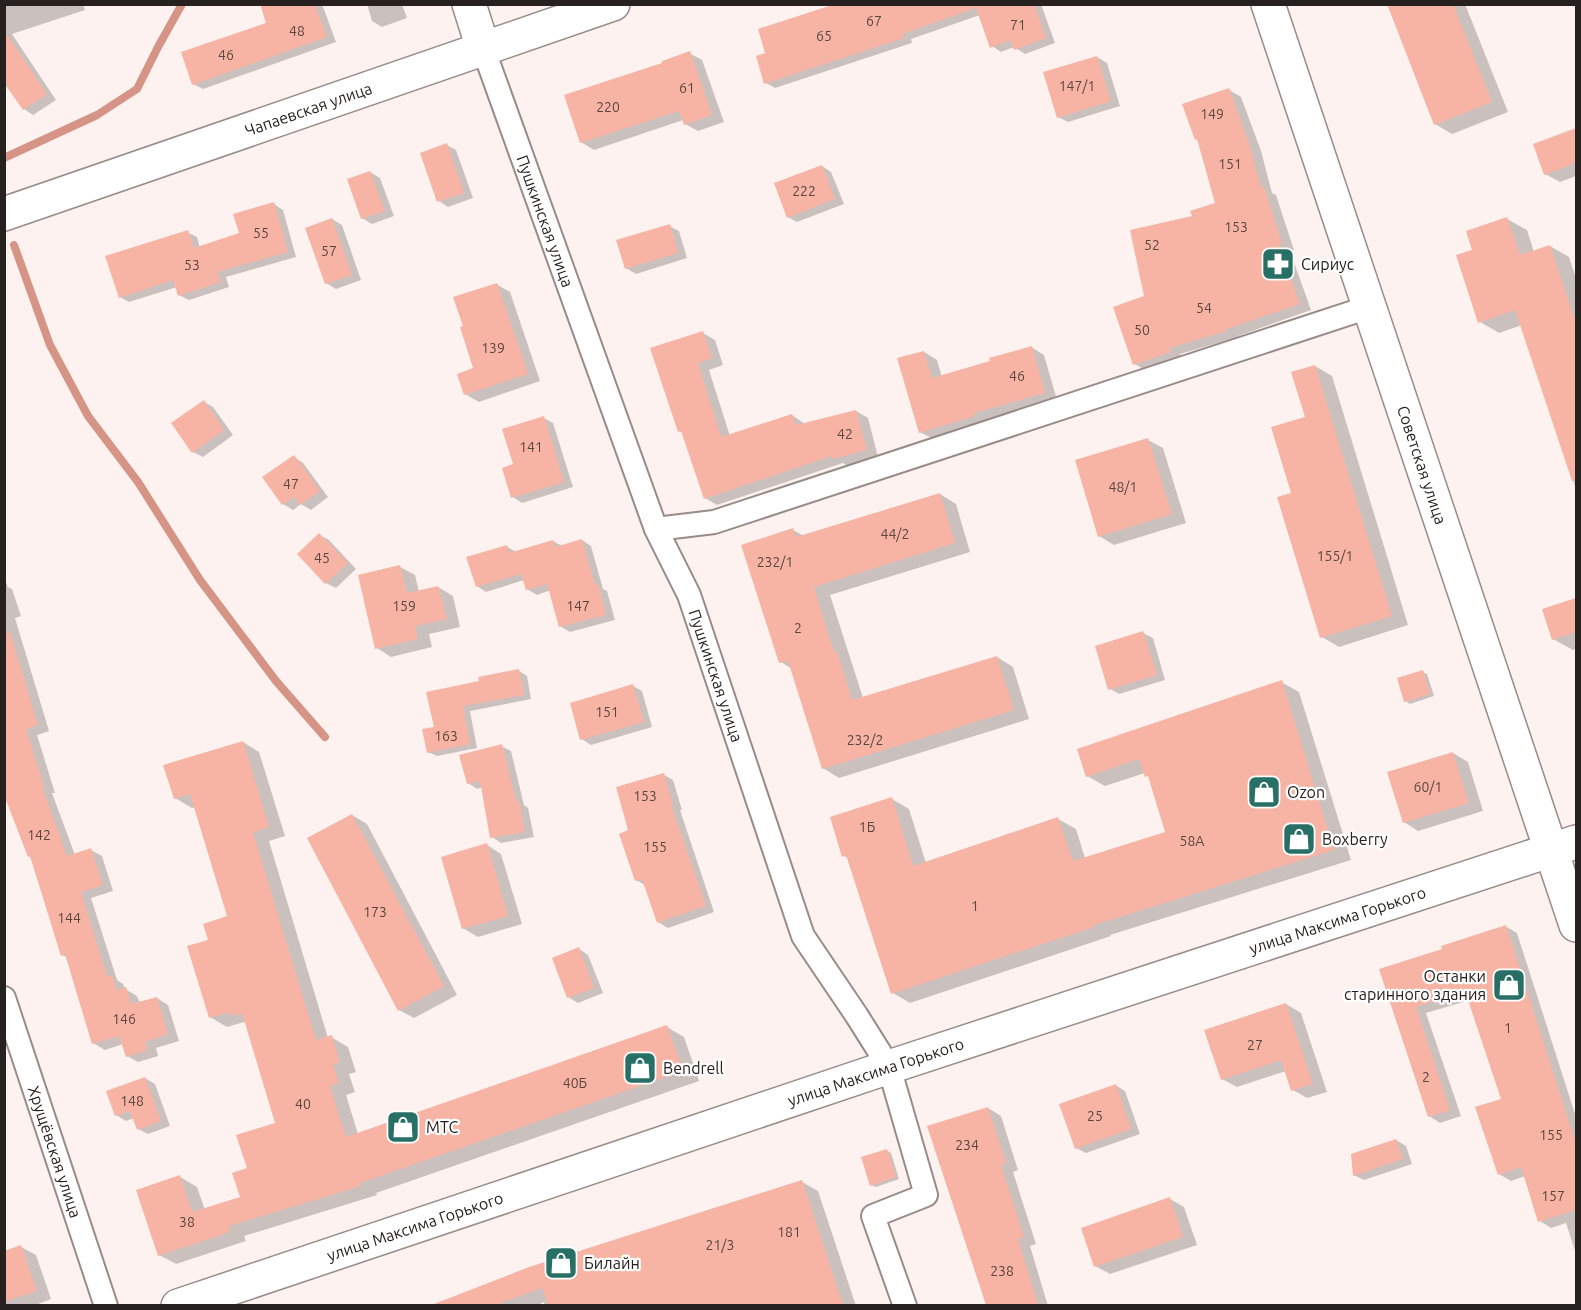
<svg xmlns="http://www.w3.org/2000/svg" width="1581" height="1310" font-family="Ubuntu,sans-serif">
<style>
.shadow{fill:#0003}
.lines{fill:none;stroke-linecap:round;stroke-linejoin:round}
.stream{stroke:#d59485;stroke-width:8}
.building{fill:#f7b4a5}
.street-casing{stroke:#988b88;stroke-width:26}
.secondary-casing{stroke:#988b88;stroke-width:36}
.street{stroke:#fff;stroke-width:22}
.secondary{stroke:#fff;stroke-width:33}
.labels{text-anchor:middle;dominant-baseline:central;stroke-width:4.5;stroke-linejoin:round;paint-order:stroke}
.number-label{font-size:14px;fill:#5a4640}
.street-label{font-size:16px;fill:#26211f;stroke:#fff}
.poi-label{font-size:16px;fill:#26211f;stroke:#fff;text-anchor:start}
</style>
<rect width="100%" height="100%" fill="#fdf2ef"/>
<!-- shadow -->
<g class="shadow">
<polygon points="4,4 83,4 85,10 12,34 56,100 33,115 24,109 4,80"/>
<polygon points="269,4 322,4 336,42 203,89 193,84 268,24"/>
<polygon points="367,4 402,4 407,18 382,27 372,21"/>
<polygon points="839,4 1041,4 1055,43 1025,54 1014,47 1001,52 992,46 980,15 911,39 912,43 775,88 766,83 767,54"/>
<polygon points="1388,4 1465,4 1508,112 1452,134 1435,124"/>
<polygon points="689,53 702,60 724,122 698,131 685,124 683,120 594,150 581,142 664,64"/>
<polygon points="1097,57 1107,63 1120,106 1068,122 1058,117"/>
<polygon points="1229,90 1241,97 1261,151 1272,193 1276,195 1294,250 1290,251 1311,310 1238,336 1238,337 1180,354 1182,359 1147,371 1135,364 1146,297 1194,217 1217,204 1199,141 1196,139"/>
<polygon points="1576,129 1576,176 1560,182 1545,174 1535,145"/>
<polygon points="447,145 456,150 473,198 448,207 439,201"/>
<polygon points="822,166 831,172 844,204 797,222 788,217"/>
<polygon points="370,172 380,178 394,216 372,224 362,218"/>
<polygon points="274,204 283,210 296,257 226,277 229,287 189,300 179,295 177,287 129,302 120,297 187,232 197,237 200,248 240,234"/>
<polygon points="332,219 342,225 361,280 336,289 326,283"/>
<polygon points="1507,219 1527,230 1534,252 1550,246 1569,257 1576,278 1576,489 1522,325 1499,333 1480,322 1474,251"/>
<polygon points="669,226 679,231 687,258 636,274 626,268"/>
<polygon points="496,284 510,292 540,381 479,402 465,394 475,369"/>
<polygon points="703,333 715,340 723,365 709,370 730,436 792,415 805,424 856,411 868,418 878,457 846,465 843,463 717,505 705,498 683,433 679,431"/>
<polygon points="1031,347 1044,355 1057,400 986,420 987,423 933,439 920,432 924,352 937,360 942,377 991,362"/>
<polygon points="1315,366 1332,376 1408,625 1339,647 1322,637 1293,494"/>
<polygon points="204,402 213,407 233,435 203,457 193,452"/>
<polygon points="544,418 553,423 573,487 522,503 513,497 515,465"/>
<polygon points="1148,440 1163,448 1186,523 1114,545 1099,536"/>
<polygon points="294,457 303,463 328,497 311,510 301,504 293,510 283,504"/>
<polygon points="940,494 956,504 970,552 830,595 863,698 997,657 1013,667 1029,719 839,778 823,768 792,669 781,662 793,530 804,536"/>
<polygon points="319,535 329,540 356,569 336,588 326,583"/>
<polygon points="582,540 591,546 603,589 607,591 615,620 570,632 560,626 551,590 537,595 527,589 524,580 486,592 477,586 506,546 516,552 553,541 562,546"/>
<polygon points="400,567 415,575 419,592 438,587 453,596 460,627 429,634 432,647 391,657 377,648"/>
<polygon points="4,577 8,587 12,589 21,616 15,618 49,731 37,735 55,793 52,793 75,855 91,850 102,856 113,891 91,898 117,980 123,984 125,989 137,996 140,1003 157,998 168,1005 179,1041 156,1048 158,1056 138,1062 127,1056 123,1044 105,1050 93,1043 67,957 62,955 32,858 29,856 4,791"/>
<polygon points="1576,599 1576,649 1573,650 1553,639 1544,610"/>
<polygon points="1143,633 1153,638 1165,680 1119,694 1110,689"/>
<polygon points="519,671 527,676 531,699 470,711 477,748 437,756 428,752 435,728 480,682"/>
<polygon points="1422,672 1427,674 1434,696 1410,704 1405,701"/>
<polygon points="1281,682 1299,692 1351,860 1110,935 1111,936 910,1003 893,993 848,858 844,856 892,799 909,809 926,863 1058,819 1076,829 1085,858 1167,833 1150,778 1145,773 1105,786 1087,776"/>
<polygon points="633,686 642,691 652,727 591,745 582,739"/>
<polygon points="243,742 259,752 285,836 269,841 328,1038 331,1037 348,1047 356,1072 349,1074 355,1092 346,1095 358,1134 667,1027 684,1037 699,1081 376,1193 377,1195 244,1236 246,1241 176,1264 159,1255 180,1177 197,1187 205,1210 241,1198 248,1169 277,1124 246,1023 244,1022 227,1027 210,1017 210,941 229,917 195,807 192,808 175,798"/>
<polygon points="501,746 511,751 524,805 528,808 534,837 501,843 492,837 483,787 477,789 468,783"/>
<polygon points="1453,753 1468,762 1483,811 1418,831 1404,822"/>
<polygon points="664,775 673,780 682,810 680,810 714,912 668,928 658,922 645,885 636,880 630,831"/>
<polygon points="352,815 367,824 457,995 414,1018 399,1010"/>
<polygon points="487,845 501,854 522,924 478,937 463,928"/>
<polygon points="1505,926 1517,933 1576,1117 1576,1254 1566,1223 1551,1228 1540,1221 1525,1176 1511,1181 1499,1174 1503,1100 1470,1000 1426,1013 1461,1116 1440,1123 1429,1116 1380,970 1444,950"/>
<polygon points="579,949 588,955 603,993 578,1003 568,997"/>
<polygon points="1286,1004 1301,1013 1327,1092 1307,1098 1293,1090 1286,1071 1237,1087 1222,1079"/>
<polygon points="145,1078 155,1084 170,1126 148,1134 138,1129 134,1118 126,1121 116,1115"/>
<polygon points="1115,1085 1125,1091 1140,1134 1086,1153 1076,1148"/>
<polygon points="988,1108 1001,1116 1018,1170 1013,1172 1036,1244 1030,1246 1048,1306 987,1306 929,1127"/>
<polygon points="1396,1140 1406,1146 1412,1164 1364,1180 1354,1175"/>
<polygon points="886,1150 891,1153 899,1179 876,1187 872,1185"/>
<polygon points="802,1182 818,1191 856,1306 545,1306 544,1302 535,1306 434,1306 530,1268"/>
<polygon points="1170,1199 1184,1207 1197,1245 1110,1274 1095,1266"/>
<polygon points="21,1247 36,1255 51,1299 33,1306 4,1306 4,1253"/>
</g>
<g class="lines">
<!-- stream -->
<g class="stream">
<polyline points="4,158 97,115 137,89 158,47 182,4"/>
<polyline points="14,245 50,345 88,416 138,482 200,580 276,681 325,737"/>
</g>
</g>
<!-- building -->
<g class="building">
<polygon points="260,4 315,4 327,37 192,85 181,52 266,23"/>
<polygon points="835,4 1034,4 1046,38 1014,50 1010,40 990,48 976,8 902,34 904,38 764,84 756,56 765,53 758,29"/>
<polygon points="1387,4 1453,4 1492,102 1434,125"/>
<polygon points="4,30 47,94 23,110 4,83"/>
<polygon points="690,51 712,115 684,125 679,111 580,143 564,95 662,63 662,61"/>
<polygon points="1097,56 1111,101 1057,118 1043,72"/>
<polygon points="1229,88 1249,143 1261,187 1264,187 1282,243 1279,244 1300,304 1227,329 1227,331 1169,348 1171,352 1133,365 1113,307 1144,296 1130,230 1192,216 1190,211 1215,203 1197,139 1195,140 1182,104"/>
<polygon points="1576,128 1576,163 1544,175 1533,144"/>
<polygon points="447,143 464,193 437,202 420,153"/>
<polygon points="822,165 835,199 787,218 774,183"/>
<polygon points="370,171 385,211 361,219 347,179"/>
<polygon points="274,202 288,252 217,272 221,282 178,296 173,280 119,298 105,256 188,230 194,248 239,233 233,214"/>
<polygon points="1507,217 1520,255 1550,245 1576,323 1576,480 1572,481 1515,310 1478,323 1456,255 1472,250 1466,231"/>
<polygon points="332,218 352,275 325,284 305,228"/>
<polygon points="670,224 678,253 625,269 616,240"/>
<polygon points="497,283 528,374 464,395 457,374 473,368 460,327 463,326 453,297"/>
<polygon points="703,331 712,358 698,363 721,437 792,414 796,425 856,410 867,450 833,459 832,456 704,499 681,431 678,432 650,348"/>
<polygon points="1032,346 1045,393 974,413 975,416 919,433 897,358 924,351 932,378 990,361 989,358"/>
<polygon points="1315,365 1392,616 1320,638 1277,497 1291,493 1271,427 1305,417 1291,372"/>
<polygon points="204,400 224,430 192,453 171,423"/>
<polygon points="544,416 564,482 511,498 502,468 513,464 502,429"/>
<polygon points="1148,438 1172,514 1098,537 1075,460"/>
<polygon points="294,455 320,491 300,505 294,497 282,505 262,477"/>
<polygon points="940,493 955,543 814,587 834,652 837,651 852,700 997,656 1014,710 822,769 788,661 779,663 741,545 793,528 796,537"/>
<polygon points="319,533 348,563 325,584 297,554"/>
<polygon points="582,539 595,585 598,584 606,615 559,627 547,584 526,590 521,574 476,587 466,557 507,545 509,553 553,540 555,547"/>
<polygon points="400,565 407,593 438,586 447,619 415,626 418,639 375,649 358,575"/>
<polygon points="1576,598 1576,632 1552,640 1542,609"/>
<polygon points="1143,631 1157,675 1108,690 1095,646"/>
<polygon points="10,632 38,725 26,729 44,786 42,787 67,856 91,848 103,885 81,892 107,977 112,975 116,990 126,987 131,1004 157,997 168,1034 145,1042 147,1050 126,1057 119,1036 92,1044 65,954 61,956 30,856 28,857 4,795 4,633"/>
<polygon points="519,669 524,695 463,706 470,744 427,753 422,729 434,727 426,692 479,681 478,677"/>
<polygon points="1423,670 1430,694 1404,702 1397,678"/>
<polygon points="1282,680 1334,850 1094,925 1094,927 891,994 846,855 842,857 830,817 892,797 913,866 1058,817 1073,861 1165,832 1148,776 1145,777 1139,759 1086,777 1077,749"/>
<polygon points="633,684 644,722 580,740 570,703"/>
<polygon points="243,741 269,827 253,832 316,1040 332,1035 340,1062 333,1064 339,1083 330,1086 346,1137 667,1025 683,1071 360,1183 361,1186 229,1226 230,1232 158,1256 136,1190 180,1175 192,1212 240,1197 232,1173 247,1168 236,1135 275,1123 242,1013 231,1016 230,1012 209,1018 187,946 208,940 203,924 227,916 190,794 174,799 163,765"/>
<polygon points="502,744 516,801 519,801 525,832 490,838 480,781 467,784 459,755"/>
<polygon points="1453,752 1469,803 1403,823 1387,772"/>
<polygon points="664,773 673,805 671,805 706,906 657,923 642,879 635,881 619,834 628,830 616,787"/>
<polygon points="352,814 444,986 398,1011 307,838"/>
<polygon points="487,843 508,916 462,929 441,857"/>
<polygon points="1506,925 1576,1144 1576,1210 1538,1222 1521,1167 1498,1175 1475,1107 1501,1099 1465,991 1416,1007 1450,1110 1428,1117 1379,969 1442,949 1441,946"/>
<polygon points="579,947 594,988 567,998 552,958"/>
<polygon points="1286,1003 1313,1084 1291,1091 1281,1060 1221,1080 1204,1030"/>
<polygon points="145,1077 161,1121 137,1130 130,1111 115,1116 106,1091"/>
<polygon points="1116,1084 1131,1129 1075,1149 1059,1104"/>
<polygon points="988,1107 1006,1163 1001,1165 1024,1237 1018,1239 1038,1305 986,1305 927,1126"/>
<polygon points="1396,1139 1403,1159 1353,1176 1351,1154"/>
<polygon points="887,1149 896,1177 870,1186 861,1157"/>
<polygon points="802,1180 843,1305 548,1305 542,1288 496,1305 434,1305 434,1304 529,1267"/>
<polygon points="1170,1197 1183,1237 1094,1267 1081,1228"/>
<polygon points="21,1245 37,1291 4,1302 4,1251"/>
</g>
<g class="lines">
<defs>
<g id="street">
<path id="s1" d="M483,48L656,529L689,595L803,936L857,1016L889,1067L926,1195L873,1216L905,1306"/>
<polyline points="656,529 714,522 1369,307"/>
<path id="s2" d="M4,998L106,1306"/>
</g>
<g id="secondary">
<polyline points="469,4 483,48"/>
<path id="s3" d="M1268,4L1576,925"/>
<path id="s4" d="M4,214L613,4"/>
<path id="s5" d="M178,1306L889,1067L1576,842"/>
</g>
</defs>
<!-- street casing -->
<use href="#street" class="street-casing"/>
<!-- secondary casing -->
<use href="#secondary" class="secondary-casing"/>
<!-- street -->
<use href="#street" class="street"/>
<!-- secondary -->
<use href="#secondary" class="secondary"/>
</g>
<!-- icons -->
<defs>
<symbol id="pharmacy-square" viewBox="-11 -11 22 22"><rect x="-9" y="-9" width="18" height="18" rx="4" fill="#286f66" stroke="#fff"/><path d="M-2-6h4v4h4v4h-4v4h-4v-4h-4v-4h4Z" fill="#fff"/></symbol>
<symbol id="shop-square" viewBox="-11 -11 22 22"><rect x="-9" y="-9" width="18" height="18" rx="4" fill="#286f66" stroke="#fff"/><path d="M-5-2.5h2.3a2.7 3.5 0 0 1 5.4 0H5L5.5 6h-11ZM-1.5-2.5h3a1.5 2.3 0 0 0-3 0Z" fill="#fff"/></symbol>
</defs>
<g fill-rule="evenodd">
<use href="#pharmacy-square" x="1259" y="245" width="38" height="38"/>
<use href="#shop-square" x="1245" y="773" width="38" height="38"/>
<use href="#shop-square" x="1280" y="820" width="38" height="38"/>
<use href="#shop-square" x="1490" y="966" width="38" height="38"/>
<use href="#shop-square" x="621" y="1049" width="38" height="38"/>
<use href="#shop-square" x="384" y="1108" width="38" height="38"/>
<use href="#shop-square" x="542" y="1244" width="38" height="38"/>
</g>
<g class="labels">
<!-- number labels -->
<g class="number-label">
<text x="874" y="21">67</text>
<text x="1018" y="25">71</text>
<text x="297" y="31">48</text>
<text x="824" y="36">65</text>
<text x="226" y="55">46</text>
<text x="1077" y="86">147/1</text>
<text x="687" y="88">61</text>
<text x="608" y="107">220</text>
<text x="1212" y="114">149</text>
<text x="1230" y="164">151</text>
<text x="804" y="191">222</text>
<text x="1236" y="227">153</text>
<text x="261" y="233">55</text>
<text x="1152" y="245">52</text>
<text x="329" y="251">57</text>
<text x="192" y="265">53</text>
<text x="1204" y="308">54</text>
<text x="1142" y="330">50</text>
<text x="493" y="348">139</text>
<text x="1017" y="376">46</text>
<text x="845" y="434">42</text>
<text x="531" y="447">141</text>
<text x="291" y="484">47</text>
<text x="1123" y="487">48/1</text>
<text x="895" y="534">44/2</text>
<text x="1335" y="556">155/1</text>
<text x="322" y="558">45</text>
<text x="775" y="562">232/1</text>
<text x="404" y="606">159</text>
<text x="578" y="606">147</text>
<text x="798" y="628">2</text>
<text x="607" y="712">151</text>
<text x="446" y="736">163</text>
<text x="865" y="740">232/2</text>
<text x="1428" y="787">60/1</text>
<text x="645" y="796">153</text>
<text x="867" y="827">1Б</text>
<text x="39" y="835">142</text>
<text x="1192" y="841">58А</text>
<text x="655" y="847">155</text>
<text x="975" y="906">1</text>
<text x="375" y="912">173</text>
<text x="69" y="918">144</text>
<text x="124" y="1019">146</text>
<text x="1508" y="1028">1</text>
<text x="1255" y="1045">27</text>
<text x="1426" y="1077">2</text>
<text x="575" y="1083">40Б</text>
<text x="132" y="1101">148</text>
<text x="303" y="1104">40</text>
<text x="1095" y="1116">25</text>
<text x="1551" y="1135">155</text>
<text x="967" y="1145">234</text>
<text x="1553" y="1196">157</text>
<text x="187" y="1222">38</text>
<text x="789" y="1232">181</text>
<text x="720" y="1245">21/3</text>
<text x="1002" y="1271">238</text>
</g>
<!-- street labels -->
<g class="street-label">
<text stroke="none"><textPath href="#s4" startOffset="322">Чапаевская улица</textPath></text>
<text stroke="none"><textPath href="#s1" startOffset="184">Пушкинская улица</textPath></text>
<text stroke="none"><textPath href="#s3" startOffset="486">Советская улица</textPath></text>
<text stroke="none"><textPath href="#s1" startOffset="670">Пушкинская улица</textPath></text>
<text stroke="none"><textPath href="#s5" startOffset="1222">улица Максима Горького</textPath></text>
<text stroke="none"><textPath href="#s5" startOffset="736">улица Максима Горького</textPath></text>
<text stroke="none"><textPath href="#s2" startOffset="162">Хрущёвская улица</textPath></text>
<text stroke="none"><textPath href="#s5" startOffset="250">улица Максима Горького</textPath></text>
</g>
<!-- poi labels -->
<g class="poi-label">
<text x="1301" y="264">Сириус</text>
<text x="1287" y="792">Ozon</text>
<text x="1322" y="839">Boxberry</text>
<text x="1486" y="976" text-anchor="end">Останки<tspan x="1486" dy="18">старинного здания</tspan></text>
<text x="663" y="1068">Bendrell</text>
<text x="426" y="1127">МТС</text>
<text x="584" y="1263">Билайн</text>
</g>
</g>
<!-- border -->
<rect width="1581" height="1310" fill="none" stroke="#26211f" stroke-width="12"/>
</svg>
